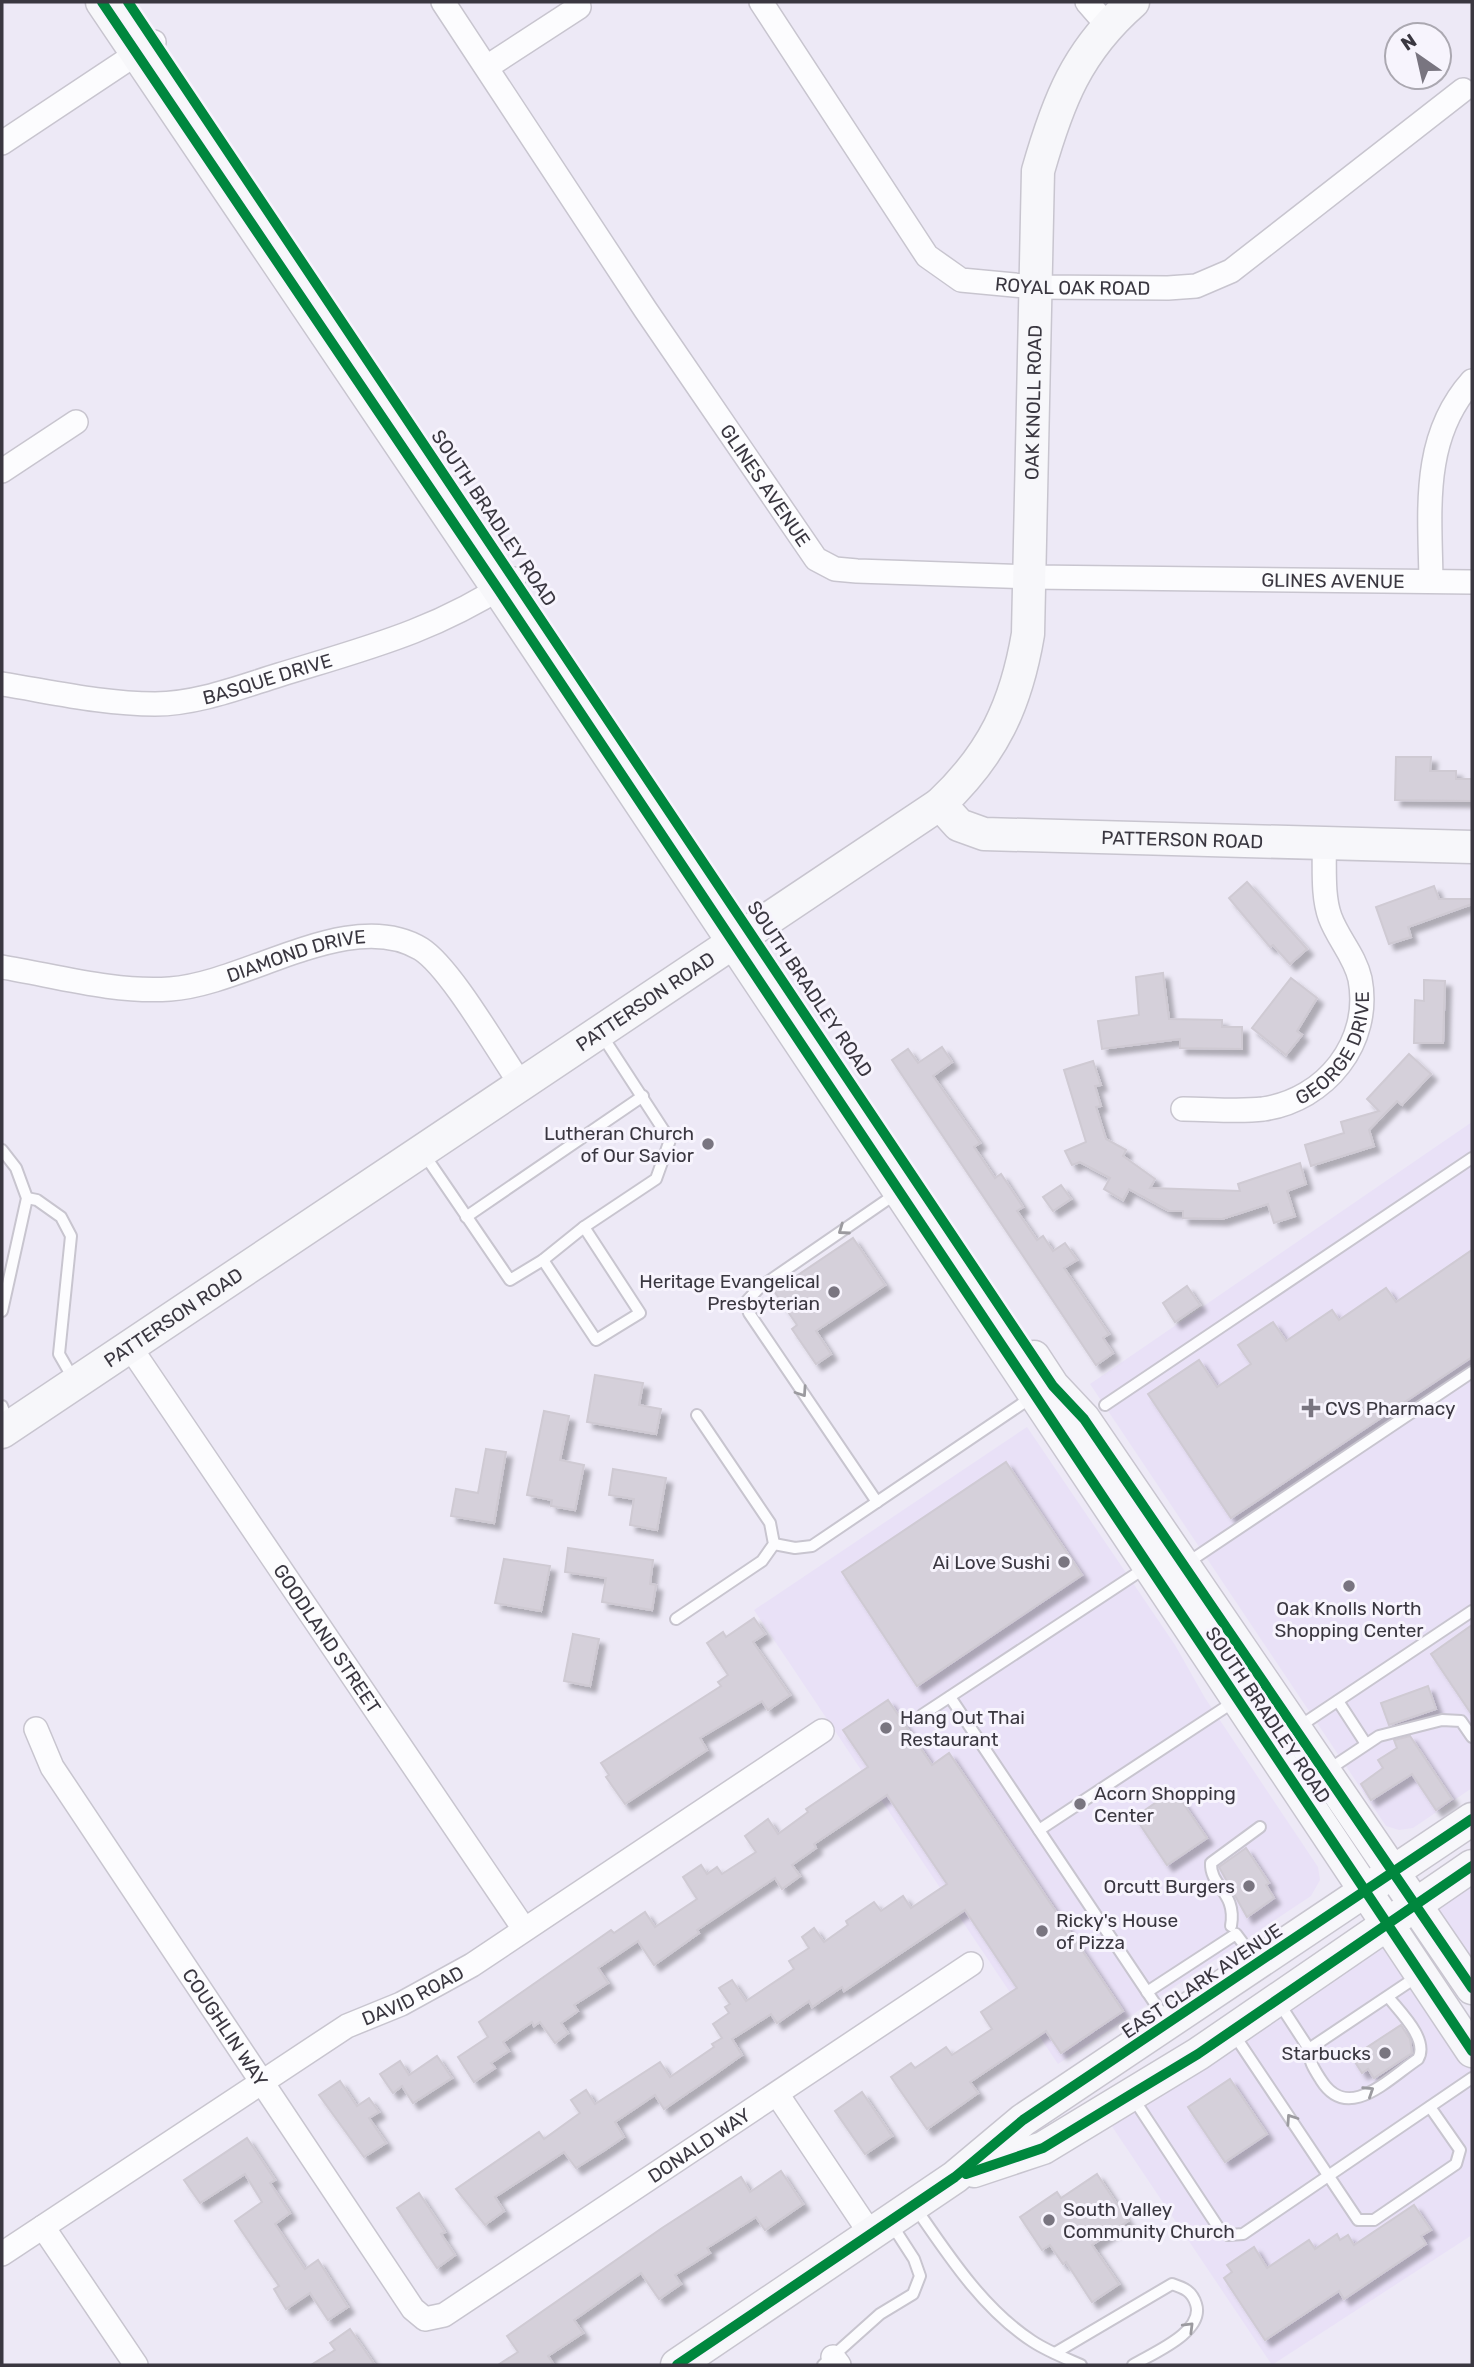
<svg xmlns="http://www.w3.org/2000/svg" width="1474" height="2367" font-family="Rubik,sans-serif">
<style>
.built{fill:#e9e1f7}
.building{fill:#d5d0da;stroke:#cfcad3;stroke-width:2;filter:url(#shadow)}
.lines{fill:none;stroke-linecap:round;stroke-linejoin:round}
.lane-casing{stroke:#c8c5cf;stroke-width:14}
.street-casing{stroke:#c8c5cf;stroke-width:26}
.secondary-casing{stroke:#c8c5cf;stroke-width:35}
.lane{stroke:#fcfcfe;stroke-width:10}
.street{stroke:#fcfcfe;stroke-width:23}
.secondary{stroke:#f7f7fa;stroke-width:32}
.cycleway-casing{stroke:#f7f4fd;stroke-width:15}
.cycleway{stroke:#00873e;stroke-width:10}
.oneway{stroke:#9b9a9f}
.poi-dot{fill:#797580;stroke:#f7f4fd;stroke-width:2.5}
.labels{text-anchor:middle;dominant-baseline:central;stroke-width:6;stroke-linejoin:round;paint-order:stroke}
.street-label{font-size:19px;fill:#3a3740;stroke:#f7f4fd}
.poi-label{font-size:19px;fill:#3a3740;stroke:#f7f4fd;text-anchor:end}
</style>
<defs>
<filter id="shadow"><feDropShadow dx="6" dy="6" stdDeviation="2" flood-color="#0004"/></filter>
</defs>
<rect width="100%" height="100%" fill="#ede9f6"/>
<!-- built -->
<g class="built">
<polygon points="1472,1122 1472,1788 1413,1828 1399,1830 1386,1826 1090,1384"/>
<polygon points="1027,1427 1175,1645 1205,1698 1318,1867 1320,1880 1311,1896 1058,2064 754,1610"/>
<polygon points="1472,1875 1472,1975 1426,1906"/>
<polygon points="1384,1938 1472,2067 1472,2235 1272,2365 1105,2116"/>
</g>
<!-- building -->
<g class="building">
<polygon points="1396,757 1431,757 1430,771 1456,771 1456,779 1472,779 1472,801 1395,800"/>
<polygon points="1247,882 1307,949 1290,964 1273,945 1270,947 1229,898"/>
<polygon points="1434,886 1439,899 1472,899 1472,904 1408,927 1411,937 1389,944 1376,907"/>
<polygon points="1163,973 1169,1019 1222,1020 1222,1027 1242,1027 1242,1049 1180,1048 1180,1039 1102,1049 1098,1021 1139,1015 1136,977"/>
<polygon points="1291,978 1317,998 1297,1031 1302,1035 1286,1055 1252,1028"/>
<polygon points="1424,980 1445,981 1443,1043 1414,1043 1415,1000 1424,1001"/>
<polygon points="942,1047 952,1062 933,1076 980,1143 974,1147 995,1178 1001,1174 1023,1207 1017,1211 1037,1240 1043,1236 1053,1251 1065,1243 1077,1260 1064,1268 1109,1334 1103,1338 1113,1353 1096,1365 892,1060 908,1049 918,1063"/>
<polygon points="1409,1054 1431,1074 1402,1105 1397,1101 1369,1130 1374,1146 1311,1166 1305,1145 1344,1133 1341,1122 1379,1111 1367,1099"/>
<polygon points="1093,1061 1101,1085 1095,1086 1101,1106 1096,1107 1106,1139 1126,1150 1123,1156 1155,1179 1150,1188 1240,1191 1238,1184 1300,1163 1306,1184 1287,1191 1295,1216 1274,1223 1268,1204 1222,1219 1183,1218 1183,1211 1169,1211 1129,1189 1123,1200 1104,1189 1110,1178 1080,1162 1072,1165 1065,1151 1086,1142 1064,1070"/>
<polygon points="1061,1185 1071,1199 1053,1211 1043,1197"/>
<polygon points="853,1238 885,1285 816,1331 831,1354 816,1364 792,1329 797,1325 774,1291"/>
<polygon points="1472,1250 1472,1357 1231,1518 1148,1394 1199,1360 1217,1387 1251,1364 1238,1345 1273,1322 1286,1341 1332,1310 1339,1320 1386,1288 1396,1302"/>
<polygon points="1187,1286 1200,1305 1175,1322 1163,1303"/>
<polygon points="595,1375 643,1383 639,1405 661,1409 656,1434 587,1422"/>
<polygon points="544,1411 569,1416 560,1460 584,1465 575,1510 551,1506 552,1500 527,1495"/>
<polygon points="486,1449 506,1452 494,1523 451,1516 456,1489 478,1493"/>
<polygon points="1006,1462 1082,1575 917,1686 842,1572"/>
<polygon points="613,1469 666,1478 657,1530 630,1525 634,1499 609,1495"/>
<polygon points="568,1548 653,1560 650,1584 656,1585 652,1610 602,1602 606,1578 565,1572"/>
<polygon points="504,1559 550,1566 541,1611 495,1603"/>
<polygon points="754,1618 765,1634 753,1642 790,1695 768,1710 762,1701 700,1738 707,1750 625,1804 606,1777 609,1775 601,1763 721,1686 718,1682 728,1675 707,1643 723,1632 726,1637"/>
<polygon points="1472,1625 1472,1715 1431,1654"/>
<polygon points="573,1634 599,1639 590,1686 564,1681"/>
<polygon points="1428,1686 1436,1709 1389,1725 1381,1703"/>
<polygon points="888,1700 932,1765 949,1753 1123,2011 1061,2053 1046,2031 970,2082 978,2093 927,2129 891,2077 911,2063 915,2068 946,2047 952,2055 992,2029 981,2012 1017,1988 965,1910 844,1991 842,1987 812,2007 809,2001 777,2023 771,2014 732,2039 742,2055 711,2077 664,2109 655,2095 615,2122 624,2137 605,2150 576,2168 564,2152 495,2197 504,2211 485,2225 456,2189 539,2132 544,2139 580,2113 571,2100 586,2090 595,2104 660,2062 670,2077 714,2047 712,2044 722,2038 713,2024 729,2013 725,2007 730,2004 719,1988 732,1980 746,2001 794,1969 789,1961 809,1948 802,1937 814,1928 824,1942 848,1925 846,1921 874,1902 881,1911 903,1896 911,1908 947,1884 887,1795 814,1844 816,1848 792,1865 800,1876 782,1889 775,1878 697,1930 699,1933 654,1965 638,1941 598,1968 608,1983 574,2005 578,2011 561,2023 568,2033 555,2043 540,2022 534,2026 532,2022 503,2042 509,2051 491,2063 495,2068 474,2082 458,2057 488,2037 479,2022 611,1930 614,1933 645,1912 655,1927 697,1899 683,1877 701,1865 707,1874 717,1867 722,1874 756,1852 745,1836 768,1819 778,1834 808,1812 806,1809 868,1767 843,1730"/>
<polygon points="1410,1736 1452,1799 1436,1810 1412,1774 1371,1800 1361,1784 1383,1768 1378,1760 1397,1748 1394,1740"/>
<polygon points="1174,1790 1207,1838 1167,1865 1135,1817"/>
<polygon points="1246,1848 1269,1883 1266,1885 1274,1898 1247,1917 1219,1867"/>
<polygon points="1401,2025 1410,2039 1412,2053 1374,2078 1368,2069 1362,2073 1352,2057"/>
<polygon points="437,2056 452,2078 413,2103 402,2086 393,2093 380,2074 400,2061 409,2075"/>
<polygon points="1230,2079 1267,2134 1225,2162 1188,2107"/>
<polygon points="340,2081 357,2106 369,2098 379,2112 369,2118 386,2143 364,2157 319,2095"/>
<polygon points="862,2092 892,2136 865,2154 835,2111"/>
<polygon points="247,2138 275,2180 270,2183 290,2213 275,2224 305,2269 318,2260 348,2307 328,2320 310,2293 286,2309 274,2289 279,2286 235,2221 262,2202 245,2174 200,2203 184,2180"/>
<polygon points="781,2171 803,2204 765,2230 756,2217 707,2248 710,2253 675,2275 681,2284 659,2299 641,2273 574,2320 583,2333 548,2356 554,2365 498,2365 518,2352 507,2336 662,2228 741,2177 750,2192"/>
<polygon points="1097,2174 1128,2221 1092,2245 1119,2284 1092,2302 1066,2262 1063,2264 1050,2245 1042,2250 1020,2217 1057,2192 1061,2198"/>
<polygon points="419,2193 445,2232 441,2234 455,2255 437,2268 397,2208"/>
<polygon points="1414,2205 1431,2230 1421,2236 1426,2244 1344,2299 1339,2291 1265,2340 1224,2278 1232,2272 1227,2265 1254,2247 1267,2268 1309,2240 1315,2249 1337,2234 1340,2240 1348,2235 1354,2245"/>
<polygon points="350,2329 375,2365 311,2365 335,2350 330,2343"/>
</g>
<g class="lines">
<defs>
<g id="lane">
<polyline points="2,1150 16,1168 27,1198 2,1311"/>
<polyline points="424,1154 510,1280 543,1260 584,1227 656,1179 670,1140 601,1034"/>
<polyline points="27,1198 37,1200 61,1217 71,1236 59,1354 74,1380"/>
<polyline points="466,1217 643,1096"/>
<polyline points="543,1260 596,1340 640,1313 584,1227"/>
<polyline points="1105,1405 1472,1158"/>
<polyline points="2,1406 9,1424"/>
<polyline points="877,1502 749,1313 746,1302 759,1288 897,1193"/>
<polyline points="774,1544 795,1548 812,1546 1032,1397"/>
<polyline points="1187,1563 1472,1372"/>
<polyline points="676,1619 762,1561 774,1544 770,1523 697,1415"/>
<polyline points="950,1697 1166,2020"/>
<polyline points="1338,1701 1366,1744"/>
<polyline points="922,1715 1145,1568"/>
<polyline points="1297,1728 1472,1611"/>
<polyline points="1328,1770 1379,1736 1442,1720 1461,1721 1472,1737"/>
<polyline points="1039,1830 1235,1701"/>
<path d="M1231,1926C1237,1892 1210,1887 1211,1863L1260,1827"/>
<polyline points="1147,1992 1236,1934 1242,1942"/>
<polyline points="1279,2003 1309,2049 1418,1976"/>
<polyline points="1233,2033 1358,2220 1374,2220 1456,2164 1460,2150 1430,2107"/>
<path d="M1309,2049C1309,2062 1314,2069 1321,2080C1348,2123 1388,2079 1418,2059C1429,2040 1401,2013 1389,1998"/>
<polyline points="1133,2098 1218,2227 1228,2235 1243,2234 1472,2078"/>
<path d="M915,2207C948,2255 983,2309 1032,2341C1047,2351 1065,2358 1081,2365"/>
<path d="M1055,2353L1172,2284C1184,2288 1192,2291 1196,2304C1205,2332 1153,2353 1133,2365"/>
<polyline points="823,2365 880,2314 913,2294 920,2276 914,2259 892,2225"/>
</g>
<g id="street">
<path id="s1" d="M443,2L645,309L816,559L835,569L857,571L1031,577L1472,582"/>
<path id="s2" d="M761,2L927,256L961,280L1035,287L1168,288L1196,286L1231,271L1463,90"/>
<polyline points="1087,2 1107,25"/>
<polyline points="487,67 579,7"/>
<polyline points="2,143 154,42"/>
<polyline points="2,471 76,422"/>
<path d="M1431,581C1430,510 1421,438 1472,381"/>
<path id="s3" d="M2,684C52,692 104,704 155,704C197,704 240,687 279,675C367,648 436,631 514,579"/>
<path id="s4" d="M2,967C56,976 115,993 170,989C246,984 351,906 421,949C451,968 499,1053 522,1086"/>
<path id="s5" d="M1183,1109C1210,1109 1238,1112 1263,1109C1326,1100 1372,1042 1360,979C1355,956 1338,939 1330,917C1322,895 1325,866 1324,843"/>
<path id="s6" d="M130,1347L524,1929"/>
<path id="s7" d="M36,1729L52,1767L413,2309L425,2319L444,2315L971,1964"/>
<polyline points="777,2094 870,2233"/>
<polyline points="43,2227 136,2365"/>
<path id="s8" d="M2,2254L347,2026L401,2004L472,1965L822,1731"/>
<polyline points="833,2357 839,2365"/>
</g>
<g id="secondary">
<polyline points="102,2 498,589 1472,2051"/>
<path id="s9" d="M940,804C993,754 1016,705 1028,634L1038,171C1058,101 1077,51 1133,2"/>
<polyline points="1034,1357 1053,1386 1084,1419 1472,1988"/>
<path id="s10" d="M2,1432L940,804L959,825L984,834L1472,847"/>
<polyline points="974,2171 1043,2148 1198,2054 1472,1866"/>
<polyline points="677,2365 955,2177 1023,2120 1472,1819"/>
</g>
</defs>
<!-- lane casing -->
<use href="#lane" class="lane-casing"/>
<!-- street casing -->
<use href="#street" class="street-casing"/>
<!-- secondary casing -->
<use href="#secondary" class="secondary-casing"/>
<!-- lane -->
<use href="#lane" class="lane"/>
<!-- street -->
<use href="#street" class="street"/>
<!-- secondary -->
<use href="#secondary" class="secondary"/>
<defs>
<g id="cycleway">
<polyline points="102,2 498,589 1472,2051"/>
<polyline points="128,2 1053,1386 1084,1419 1472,1988"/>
<polyline points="966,2174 1043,2148 1130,2095 1198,2054 1472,1866"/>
<polyline points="677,2365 955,2177 1023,2120 1472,1819"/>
</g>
</defs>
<!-- cycleway casing -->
<use href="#cycleway" class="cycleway-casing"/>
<!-- cycleway -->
<use href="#cycleway" class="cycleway"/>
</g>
<!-- one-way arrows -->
<defs><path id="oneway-chevron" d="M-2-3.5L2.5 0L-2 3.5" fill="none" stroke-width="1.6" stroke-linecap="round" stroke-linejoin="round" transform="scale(1.75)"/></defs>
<g class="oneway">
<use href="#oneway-chevron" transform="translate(843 1230) rotate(145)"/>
<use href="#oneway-chevron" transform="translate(802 1392) rotate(56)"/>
<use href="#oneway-chevron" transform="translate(1369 2091) rotate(-33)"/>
<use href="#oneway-chevron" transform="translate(1291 2119) rotate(-124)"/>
<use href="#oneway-chevron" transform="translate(1189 2327) rotate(-45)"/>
</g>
<!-- markers -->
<g class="poi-dot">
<circle cx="708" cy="1144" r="7"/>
<circle cx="834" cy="1292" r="7"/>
<path d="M1307.5 1397.5h7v7h7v7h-7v7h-7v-7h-7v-7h7z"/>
<circle cx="1064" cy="1562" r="7"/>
<circle cx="1349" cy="1586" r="7"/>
<circle cx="886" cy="1728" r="7"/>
<circle cx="1080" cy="1804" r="7"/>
<circle cx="1249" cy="1886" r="7"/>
<circle cx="1042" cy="1931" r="7"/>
<circle cx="1385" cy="2053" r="7"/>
<circle cx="1049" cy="2220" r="7"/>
</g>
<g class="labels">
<!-- street labels -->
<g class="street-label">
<text stroke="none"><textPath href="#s2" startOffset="457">ROYAL OAK ROAD</textPath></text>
<text stroke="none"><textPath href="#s9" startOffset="427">OAK KNOLL ROAD</textPath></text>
<text stroke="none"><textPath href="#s1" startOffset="581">GLINES AVENUE</textPath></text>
<text transform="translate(494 518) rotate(56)">SOUTH BRADLEY ROAD</text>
<text stroke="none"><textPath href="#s1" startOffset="1190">GLINES AVENUE</textPath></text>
<text stroke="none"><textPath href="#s3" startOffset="270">BASQUE DRIVE</textPath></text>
<text stroke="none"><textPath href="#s10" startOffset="1382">PATTERSON ROAD</textPath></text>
<text stroke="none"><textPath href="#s4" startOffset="301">DIAMOND DRIVE</textPath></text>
<text transform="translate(810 989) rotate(56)">SOUTH BRADLEY ROAD</text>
<text stroke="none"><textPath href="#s10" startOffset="774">PATTERSON ROAD</textPath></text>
<text stroke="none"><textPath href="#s5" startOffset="182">GEORGE DRIVE</textPath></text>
<text stroke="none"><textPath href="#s10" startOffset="206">PATTERSON ROAD</textPath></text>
<text stroke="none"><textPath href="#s6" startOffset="352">GOODLAND STREET</textPath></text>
<text transform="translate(1268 1715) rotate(56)">SOUTH BRADLEY ROAD</text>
<text transform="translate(1202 1981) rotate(-34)">EAST CLARK AVENUE</text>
<text stroke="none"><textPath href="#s8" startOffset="486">DAVID ROAD</textPath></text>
<text stroke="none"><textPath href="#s7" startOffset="354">COUGHLIN WAY</textPath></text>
<text stroke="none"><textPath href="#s7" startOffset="1034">DONALD WAY</textPath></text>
</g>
<!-- poi labels -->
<g class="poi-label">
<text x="694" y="1133">Lutheran Church<tspan x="694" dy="22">of Our Savior</tspan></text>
<text x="820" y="1281">Heritage Evangelical<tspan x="820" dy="22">Presbyterian</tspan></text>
<text x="1325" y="1408" text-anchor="start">CVS Pharmacy</text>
<text x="1050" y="1562">Ai Love Sushi</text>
<text x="1349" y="1608" text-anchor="middle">Oak Knolls North<tspan x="1349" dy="22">Shopping Center</tspan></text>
<text x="900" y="1717" text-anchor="start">Hang Out Thai<tspan x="900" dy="22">Restaurant</tspan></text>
<text x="1094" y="1793" text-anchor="start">Acorn Shopping<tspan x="1094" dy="22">Center</tspan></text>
<text x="1235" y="1886">Orcutt Burgers</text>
<text x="1056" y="1920" text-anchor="start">Ricky's House<tspan x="1056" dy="22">of Pizza</tspan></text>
<text x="1371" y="2053">Starbucks</text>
<text x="1063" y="2209" text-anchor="start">South Valley<tspan x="1063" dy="22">Community Church</tspan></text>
</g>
</g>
<!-- border -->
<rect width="1474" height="2367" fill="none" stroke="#3a3740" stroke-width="7"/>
<!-- north arrow -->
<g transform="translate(1418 56) rotate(326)"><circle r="33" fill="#f7f4fd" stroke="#aba8b1" stroke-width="2"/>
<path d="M0-5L12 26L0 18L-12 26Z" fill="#797580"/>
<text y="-10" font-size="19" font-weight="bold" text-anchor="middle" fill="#3a3740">N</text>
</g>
</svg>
